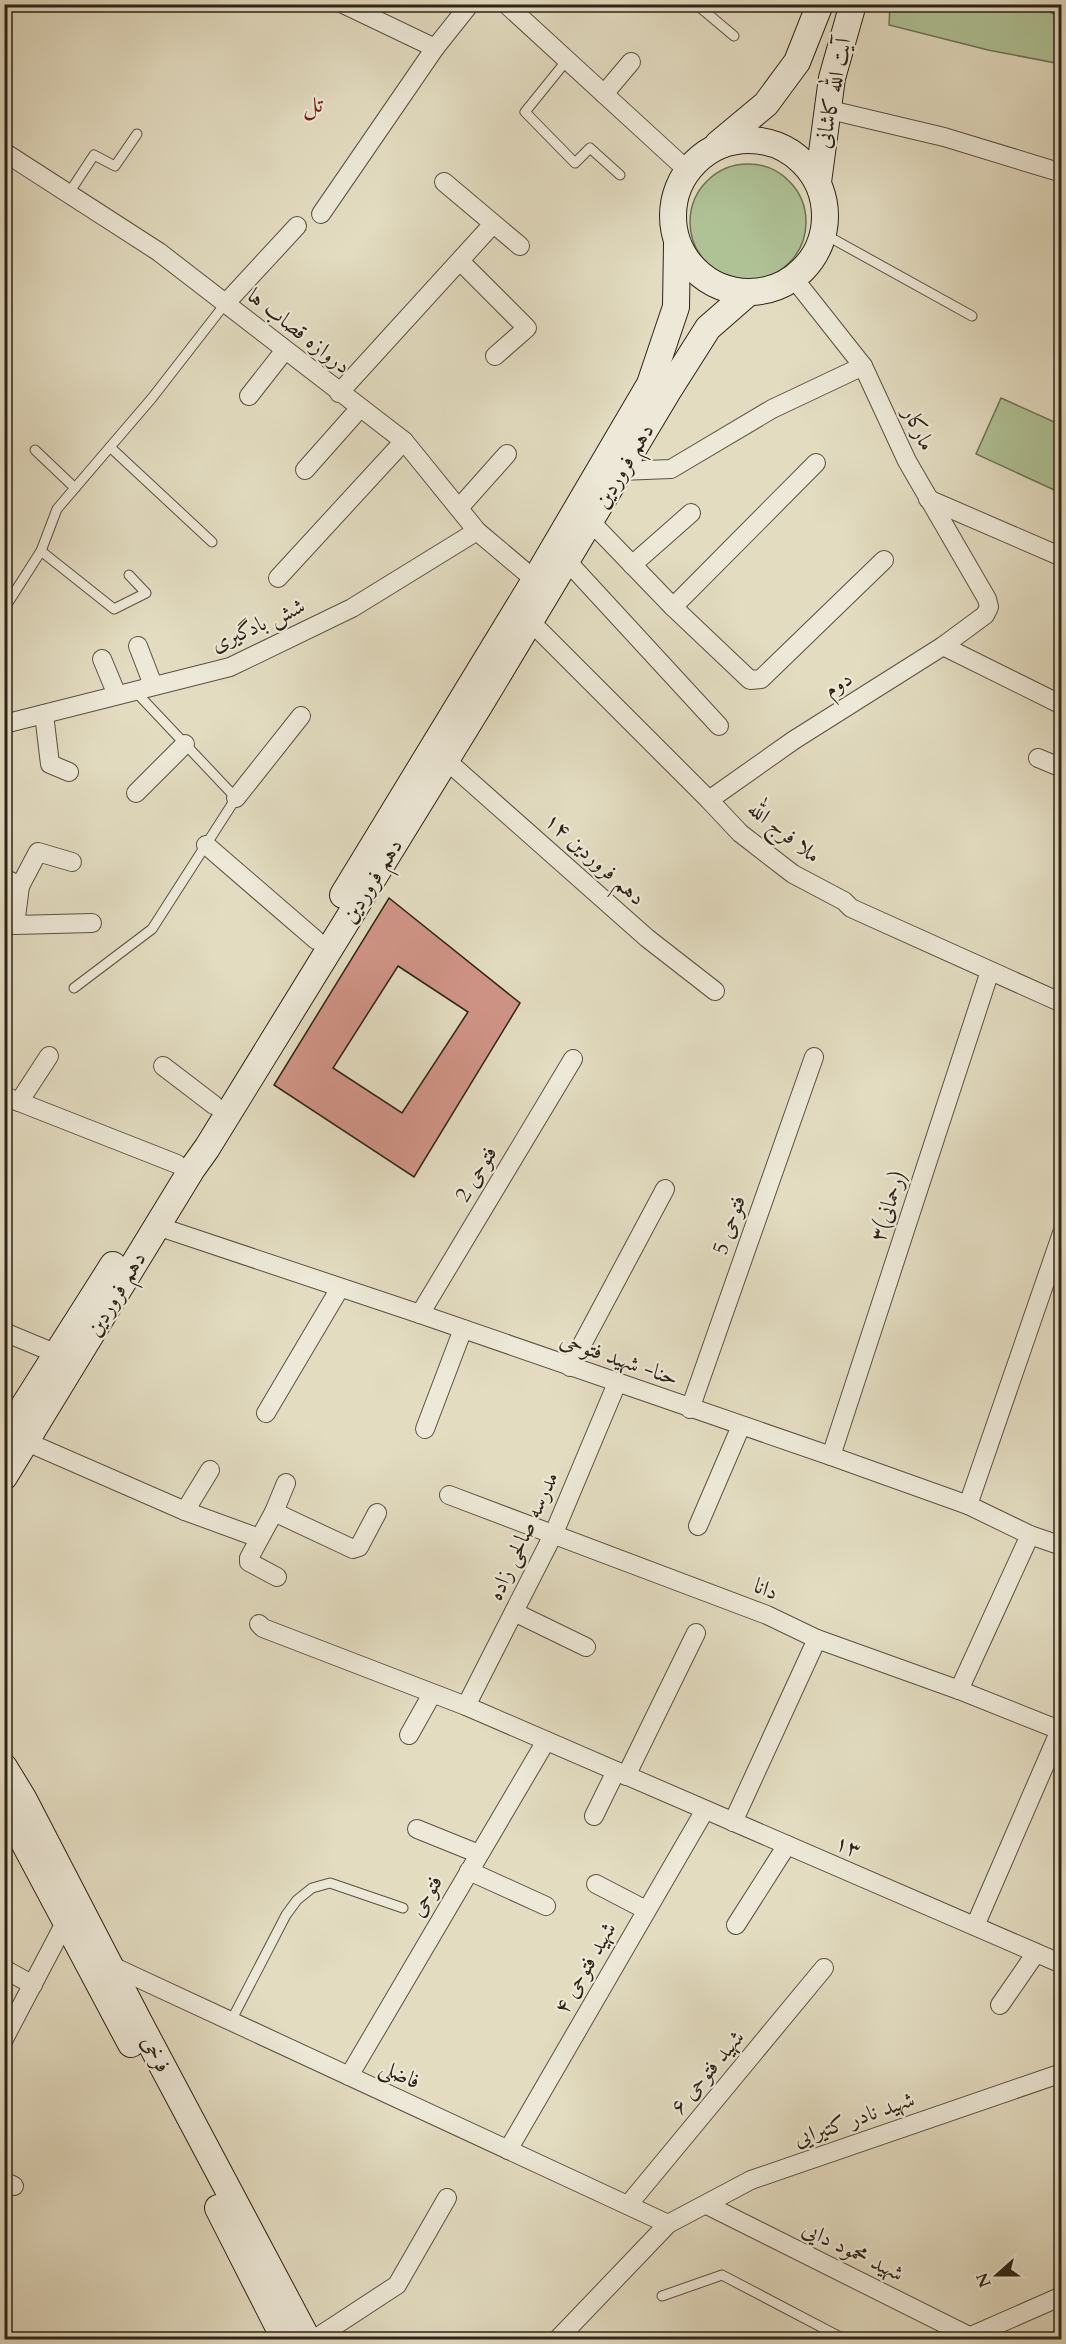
<svg xmlns="http://www.w3.org/2000/svg" width="1066" height="2344" font-family="Cardo,Amiri,serif">
<style>
.grass{fill:#afc296;stroke:#6e7256;stroke-width:1.5}
.building{fill:#d09487;stroke:#2d2317;stroke-width:1.5;fill-rule:evenodd}
.lines{fill:none;stroke-linecap:round;stroke-linejoin:round}
.service-casing{stroke:#5a5142;stroke-width:11}
.minor-casing{stroke:#5a5142;stroke-width:20}
.secondary-casing{stroke:#2d2317;stroke-width:28}
.service{stroke:#ede8d7;stroke-width:9}
.minor{stroke:#ede8d7;stroke-width:18}
.secondary{stroke:#ede8d7;stroke-width:26}
.labels{text-anchor:middle;dominant-baseline:central;stroke-width:4.5;stroke-linejoin:round;paint-order:stroke}
.street-label{font-size:22px;fill:#2d2317;stroke:#ede8d7}
.neighbourhood-label{font-size:24px;fill:#7a1f14;stroke:#ede8d7}
</style>
<rect width="100%" height="100%" fill="#e3dcc1"/>
<filter id="stains"><feTurbulence type="fractalNoise" baseFrequency=".00333" numOctaves="4"/><feColorMatrix values="0 0 0 0 .2 0 0 0 0 .09 0 0 0 0 .02 0 0 0 .5 -.17"/></filter>
<radialGradient id="worn" r=".72"><stop offset=".6" stop-color="#630" stop-opacity="0"/><stop offset="1" stop-color="#630" stop-opacity=".3"/></radialGradient>
<!-- grass -->
<g class="grass">
<polygon points="890,5 1037,5 1061,18 1061,64 988,50 889,25"/>
<circle cx="748" cy="222" r="58"/>
<polygon points="1001,398 1061,425 1061,493 976,454"/>
</g>
<!-- building -->
<path class="building" d="M389,898L520,1003L414,1177L274,1085ZM398,966L468,1012L402,1113L333,1068Z"/>
<g class="lines">
<defs>
<g id="service">
<polyline points="696,4 734,36"/>
<polyline points="567,60 525,112 575,163 590,148 620,175"/>
<polyline points="69,193 94,155 115,166 137,134"/>
<polyline points="824,234 972,316"/>
<polyline points="110,447 212,542"/>
<polyline points="35,450 75,488"/>
<polyline points="41,551 114,609 146,593 129,575"/>
<polyline points="4,609 41,551 57,509 152,398 225,304"/>
<polyline points="74,988 152,929 236,798 134,690"/>
<polyline points="231,2021 286,1915 297,1900 312,1888 330,1883 403,1908"/>
<polyline points="662,2296 722,2275 846,2340"/>
</g>
<g id="minor">
<polyline points="343,4 435,48 470,4"/>
<polyline points="506,4 687,170"/>
<polyline points="4,6 7,4"/>
<polyline points="604,94 631,62"/>
<polyline points="826,109 944,137 1062,173"/>
<polyline points="4,152 159,252 404,441 477,531 535,580"/>
<polyline points="444,182 520,246"/>
<polyline points="321,214 435,48"/>
<polyline points="460,261 527,328 495,356"/>
<polyline points="225,304 297,226"/>
<polyline points="339,393 493,224"/>
<polyline points="249,396 285,350"/>
<polyline points="305,470 360,408"/>
<polyline points="620,471 671,469 772,409 863,366"/>
<polyline points="928,499 1062,557"/>
<polyline points="459,508 507,454"/>
<polyline points="591,522 673,607 750,680 761,679 884,560"/>
<polyline points="567,561 719,726"/>
<polyline points="632,565 691,513"/>
<polyline points="278,578 404,441"/>
<polyline points="673,607 816,463"/>
<polyline points="531,622 709,800 740,833 793,874 844,901 851,908 1062,1003"/>
<polyline points="138,646 153,685"/>
<polyline points="943,646 1062,705"/>
<polyline points="102,659 117,695"/>
<polyline points="44,714 50,764 69,772"/>
<polyline points="4,724 230,667 352,608 477,531"/>
<polyline points="1038,758 1062,768"/>
<polyline points="446,760 647,938 715,991"/>
<polyline points="136,793 185,744"/>
<polyline points="236,798 301,716"/>
<polyline points="709,800 794,740 943,646 985,615 989,607 987,599 907,461 863,366 795,280"/>
<polyline points="206,845 316,940"/>
<polyline points="4,878 20,886 15,925 92,923"/>
<polyline points="20,886 38,852 72,862"/>
<polyline points="163,1066 214,1105"/>
<polyline points="4,1096 177,1164"/>
<polyline points="19,1102 49,1056"/>
<polyline points="157,1226 420,1314 831,1456 968,1505 1030,1535 1062,1546"/>
<polyline points="420,1314 573,1059"/>
<polyline points="4,1332 57,1354"/>
<polyline points="570,1367 665,1189"/>
<polyline points="690,1409 814,1057"/>
<polyline points="266,1413 340,1288"/>
<polyline points="425,1429 463,1329"/>
<polyline points="27,1442 185,1511 259,1538"/>
<polyline points="831,1456 990,971"/>
<polyline points="449,1495 767,1615 817,1639 959,1690 1062,1731"/>
<polyline points="968,1505 1062,1233"/>
<polyline points="185,1511 210,1470"/>
<polyline points="274,1512 353,1549 359,1547 377,1513"/>
<polyline points="698,1526 741,1426"/>
<polyline points="277,1577 249,1562 249,1558 274,1512 286,1483"/>
<polyline points="514,1612 586,1647"/>
<polyline points="259,1624 263,1628 466,1706 1062,1964"/>
<polyline points="959,1690 1030,1535"/>
<polyline points="466,1706 554,1533 617,1383"/>
<polyline points="409,1735 432,1694"/>
<polyline points="626,1776 696,1633"/>
<polyline points="594,1816 616,1771"/>
<polyline points="733,1822 817,1639"/>
<polyline points="417,1829 479,1854"/>
<polyline points="469,1871 546,1906"/>
<polyline points="596,1884 646,1910"/>
<polyline points="736,1925 787,1845"/>
<polyline points="975,1926 1060,1730"/>
<polyline points="112,1966 668,2224"/>
<polyline points="4,1969 33,1985"/>
<polyline points="1000,2005 1036,1953"/>
<polyline points="4,2039 66,1921"/>
<polyline points="349,2076 546,1741"/>
<polyline points="508,2150 705,1810"/>
<polyline points="4,2181 14,2186"/>
<polyline points="628,2205 824,1968"/>
<polyline points="707,2205 977,2340"/>
<polyline points="971,2336 1062,2296"/>
<polyline points="313,2340 397,2285 447,2198"/>
<polyline points="557,2340 668,2224 751,2180 1062,2073"/>
</g>
<g id="secondary">
<circle cx="749" cy="216" r="76"/>
<polyline points="718,144 766,104 797,62 820,4"/>
<polyline points="818,182 832,78 853,4"/>
<polyline points="343,895 535,580 650,384 676,307 677,244"/>
<polyline points="4,1437 113,1265"/>
<polyline points="4,1477 192,1169 207,1148 481,703 668,391 708,328 748,293"/>
<polyline points="4,1767 23,1798 138,2020 308,2340"/>
<polyline points="4,1805 131,2044"/>
<polyline points="218,2208 285,2340"/>
</g>
</defs>
<!-- service casing -->
<use href="#service" class="service-casing"/>
<!-- minor casing -->
<use href="#minor" class="minor-casing"/>
<!-- secondary casing -->
<use href="#secondary" class="secondary-casing"/>
<!-- service -->
<use href="#service" class="service"/>
<!-- minor -->
<use href="#minor" class="minor"/>
<!-- secondary -->
<use href="#secondary" class="secondary"/>
</g>
<g class="labels">
<!-- street labels -->
<g class="street-label">
<text transform="translate(833 93) rotate(-79)">آیت الله کاشانی</text>
<text transform="translate(299 331) rotate(38)">دروازه قصاب ها</text>
<text transform="translate(919 429) rotate(64)">مارکار</text>
<text transform="translate(624 466) rotate(-59)">دهم فروردین</text>
<text transform="translate(258 625) rotate(-24)">شش بادگیری</text>
<text transform="translate(838 684) rotate(-32)">دوم</text>
<text transform="translate(784 832) rotate(38)">ملا فرج الله</text>
<text transform="translate(595 859) rotate(42)">دهم فروردین ۱۴</text>
<text transform="translate(372 881) rotate(-58)">دهم فروردین</text>
<text transform="translate(476 1174) rotate(-59)">فتوحی 2</text>
<text transform="translate(888 1206) rotate(-72)">۳(رحمانی)</text>
<text transform="translate(729 1225) rotate(-71)">فتوحی 5</text>
<text transform="translate(116 1294) rotate(-59)">دهم فروردین</text>
<text transform="translate(619 1359) rotate(19)">حنا- شهید فتوحی</text>
<text transform="translate(523 1536) rotate(-65)">مدرسه صالحی زاده</text>
<text transform="translate(766 1589) rotate(22)">دانا</text>
<text transform="translate(848 1846) rotate(23)">۱۳</text>
<text transform="translate(426 1896) rotate(-60)">فتوحی</text>
<text transform="translate(585 1968) rotate(-60)">شهید فتوحی ۴</text>
<text transform="translate(156 2054) rotate(62)">فرخی</text>
<text transform="translate(707 2072) rotate(-50)">شهید فتوحی ۶</text>
<text transform="translate(400 2074) rotate(25)">فاضلی</text>
<text transform="translate(854 2119) rotate(-19)">شهید نادر کتیرایی</text>
<text transform="translate(853 2251) rotate(26)">شهید محمود دایی</text>
</g>
<!-- neighbourhood labels -->
<g class="neighbourhood-label">
<text x="313" y="104">تل</text>
</g>
</g>
<!-- margin -->
<rect width="1066" height="2344" fill="none" stroke="#e3dcc1" stroke-width="24"/>
<rect x="6" y="6" width="1054" height="2332" fill="none" stroke="#2d2317" stroke-width="3"/>
<rect x="12" y="12" width="1042" height="2320" fill="none" stroke="#2d2317" stroke-width="1.5"/>
<!-- north arrow -->
<g transform="translate(997 2275) rotate(249)" stroke="#ede8d7" stroke-width="4.5" paint-order="stroke">
<path d="M0-4.5L10 22L0 15L-10 22Z" fill="#2d2317"/>
<text y="-9" font-size="16" font-weight="bold" text-anchor="middle" fill="#2d2317">N</text>
</g>
<rect width="100%" height="100%" filter="url(#stains)"/>
<rect width="100%" height="100%" fill="url(#worn)"/>
</svg>
